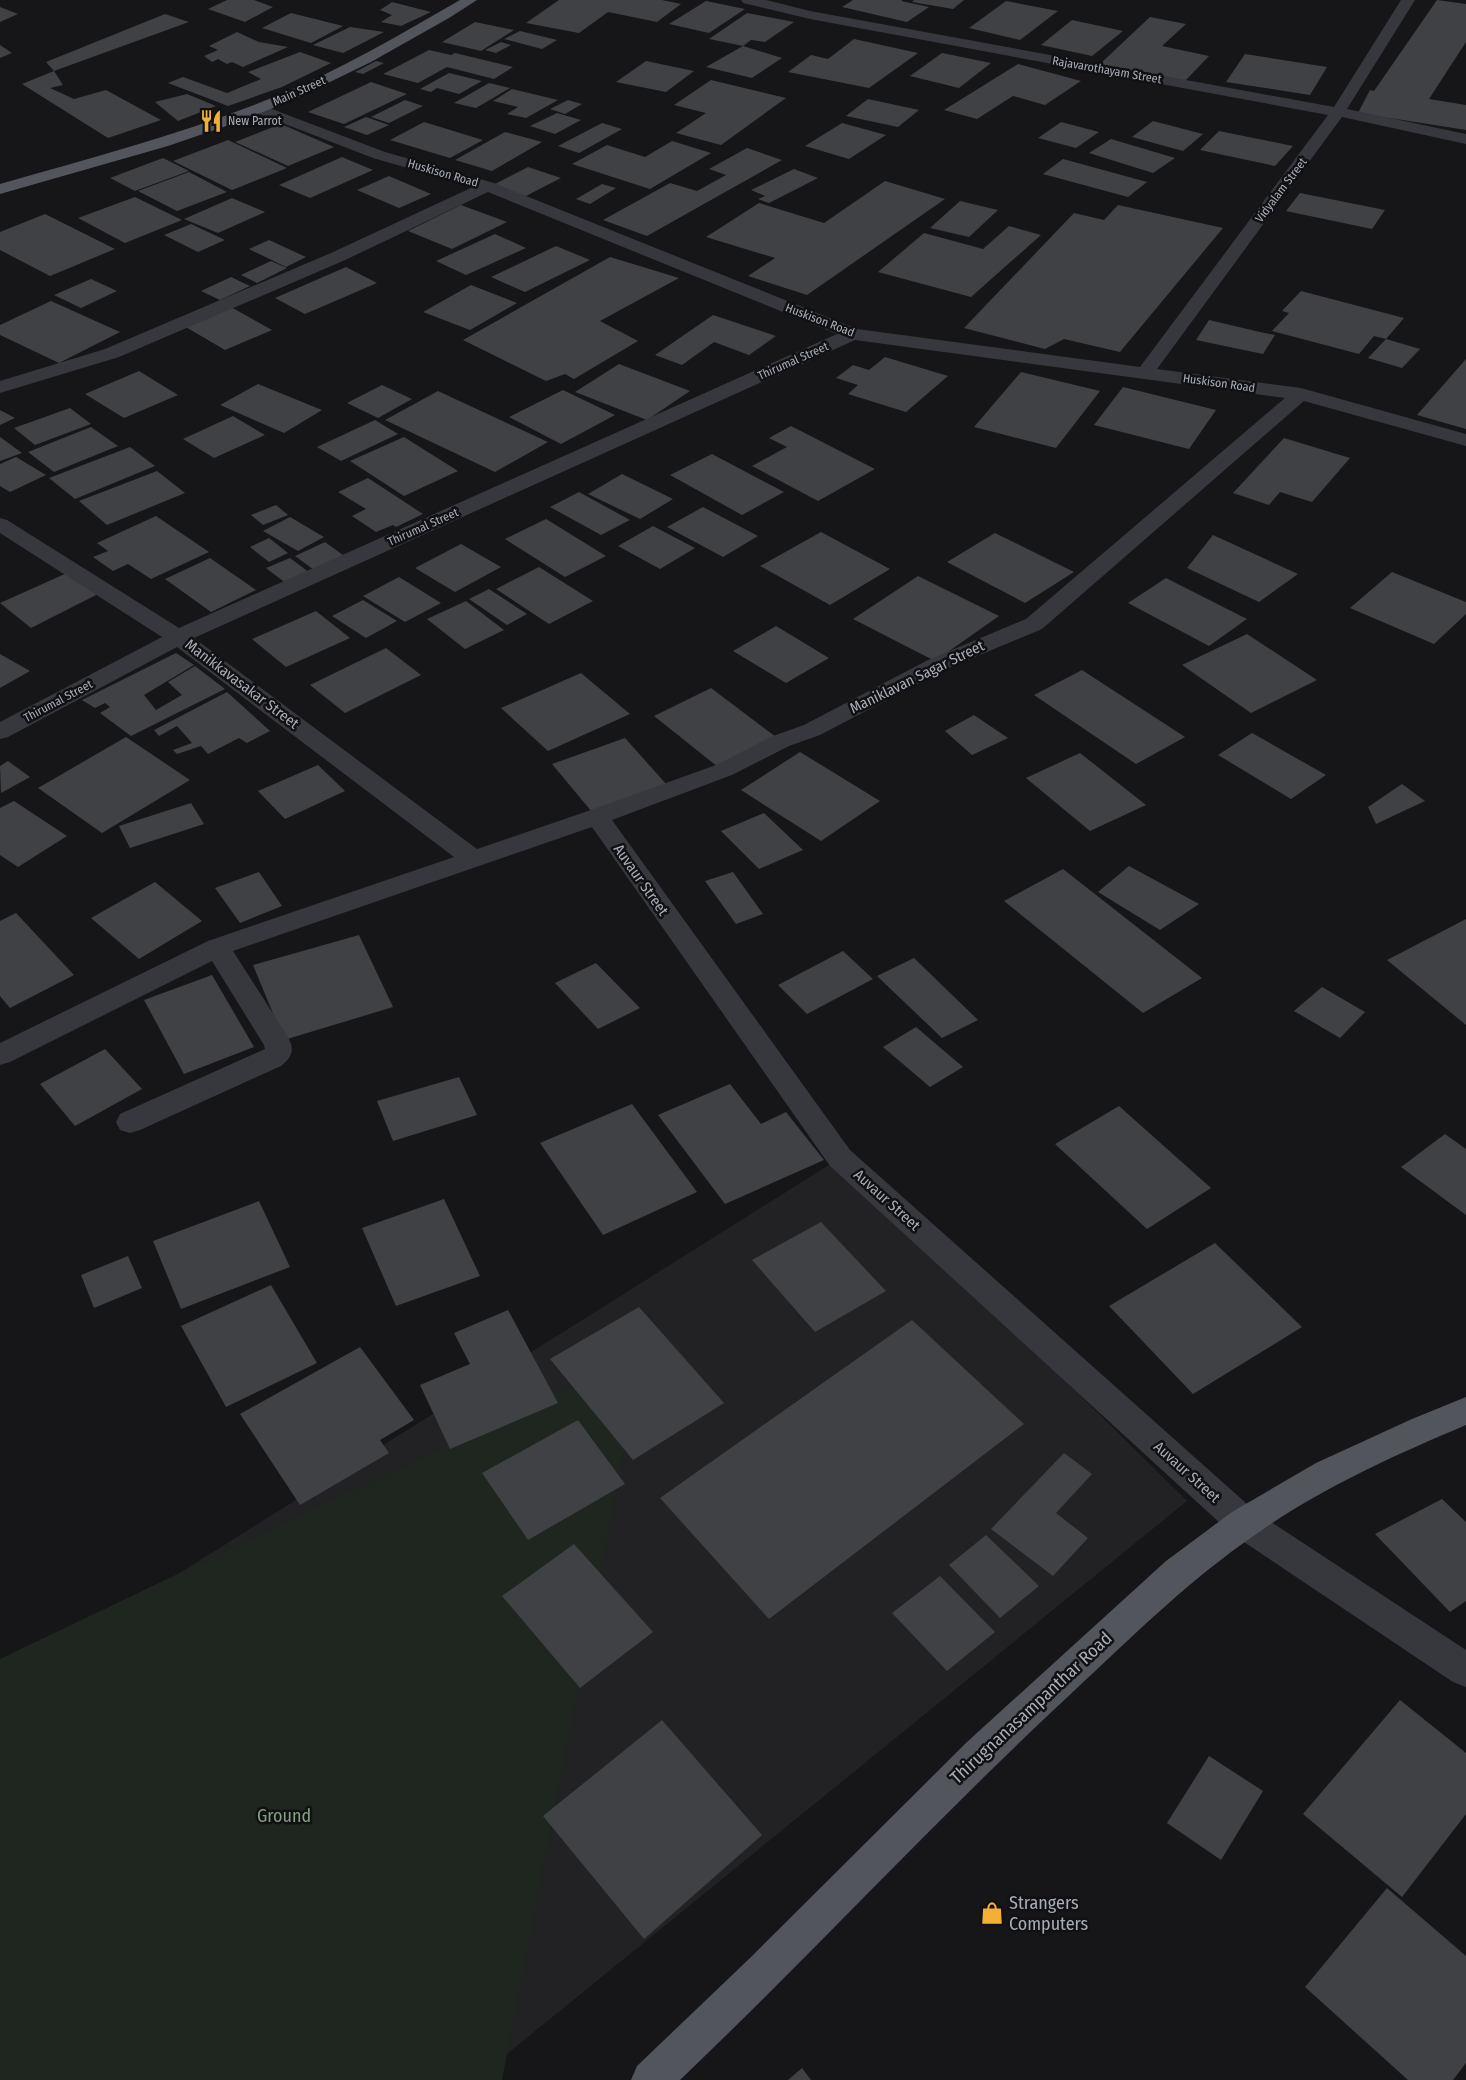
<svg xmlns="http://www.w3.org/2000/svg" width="1466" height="2080" font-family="'Fira Sans Condensed',sans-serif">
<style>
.built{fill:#222225}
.green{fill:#1e261f}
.building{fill:#404145}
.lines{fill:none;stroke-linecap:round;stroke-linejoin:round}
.minor{fill:#37383d;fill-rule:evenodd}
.major{fill:#53555c;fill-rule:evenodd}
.labels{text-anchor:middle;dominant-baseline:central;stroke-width:5;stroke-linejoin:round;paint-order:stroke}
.far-street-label{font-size:12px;fill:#a8adb8;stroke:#111113}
.far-poi-label{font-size:12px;fill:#a8adb8;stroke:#111113;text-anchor:start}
.street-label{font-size:15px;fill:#a8adb8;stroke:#111113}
.near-street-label{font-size:18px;fill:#a8adb8;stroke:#111113}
.near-park-label{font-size:18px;fill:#7fa381;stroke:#111113}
.near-poi-label{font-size:18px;fill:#a8adb8;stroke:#111113;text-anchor:start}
</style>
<rect width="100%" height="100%" fill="#161618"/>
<!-- built -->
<polygon class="built" points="840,1158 1187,1501 475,2080 12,2080 0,1686"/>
<!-- green -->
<polygon class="green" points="644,1351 502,2080 0,2080 0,1659"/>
<!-- building -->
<g class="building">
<polygon points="227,0 254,0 273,7 245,22 208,9"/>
<polygon points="559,0 662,0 681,4 657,22 608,12 579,33 526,23"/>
<polygon points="853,0 903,0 901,1 929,7 907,22 842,7"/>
<polygon points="914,0 964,0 953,9 912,2"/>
<polygon points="1437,0 1466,4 1466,42 1429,99 1466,105 1466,130 1358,113 1370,90 1374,91"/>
<polygon points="706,1 745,9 709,33 669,24"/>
<polygon points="1006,1 1058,11 1020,40 969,28"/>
<polygon points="392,2 431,12 401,26 381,22 392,15 380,10"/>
<polygon points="0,7 18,14 0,22"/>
<polygon points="291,13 343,26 311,43 262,28"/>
<polygon points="747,13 794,22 765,42 751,40 743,46 709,39"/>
<polygon points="165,14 189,22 54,71 63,85 50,88 74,99 106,90 161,120 108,138 22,84 54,71 46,62"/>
<polygon points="1150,17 1186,24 1162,46 1209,56 1185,81 1100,64"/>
<polygon points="1072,20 1123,31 1092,56 1041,45"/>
<polygon points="475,22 514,30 481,51 442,42"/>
<polygon points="350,27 384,32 343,53 313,45"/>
<polygon points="520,31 557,40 542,49 504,39"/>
<polygon points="237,32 259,42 288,47 243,67 232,62 227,64 218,59 212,62 204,56 218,50 209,46"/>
<polygon points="854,39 918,53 869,88 788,72 811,55 828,59"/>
<polygon points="501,42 511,45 496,53 485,50"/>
<polygon points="0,45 12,53 0,58"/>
<polygon points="743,46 782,58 752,78 706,67"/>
<polygon points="429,50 451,55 455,53 513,67 494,79 447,67 418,83 383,74"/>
<polygon points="300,52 331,63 282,87 228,106 168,83 183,77 227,93 261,79 248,72"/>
<polygon points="942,53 991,63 959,88 910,76"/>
<polygon points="1245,54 1327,67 1310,95 1226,82"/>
<polygon points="376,61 384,63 363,74 355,72"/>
<polygon points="646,61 694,71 666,92 616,82"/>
<polygon points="1018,64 1081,81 1045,105 1013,96 977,119 944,110"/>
<polygon points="449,73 482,81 459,94 437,88 431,92 420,89"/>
<polygon points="711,80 786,98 721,145 676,133 706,113 674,105"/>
<polygon points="371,82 407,94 344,124 308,112"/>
<polygon points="489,83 510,88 476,108 454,103"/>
<polygon points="512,89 558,100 526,118 507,114 518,107 493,101"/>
<polygon points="187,94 216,106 178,121 155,102"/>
<polygon points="868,99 919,110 898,127 846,116"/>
<polygon points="405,100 423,106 389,123 371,117"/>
<polygon points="568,100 582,104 565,114 550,109"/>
<polygon points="557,113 581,120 555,134 530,126"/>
<polygon points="366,117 389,125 367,135 344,127"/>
<polygon points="1153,121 1203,134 1183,151 1132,137"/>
<polygon points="424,122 483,140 450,158 390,140"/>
<polygon points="1061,122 1099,132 1076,148 1038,138"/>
<polygon points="602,123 622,129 579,153 558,146"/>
<polygon points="842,123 886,135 849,159 805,146"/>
<polygon points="281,124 334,147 288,166 235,142"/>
<polygon points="1219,131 1293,146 1275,166 1200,150"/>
<polygon points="505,132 542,142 492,171 455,160"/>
<polygon points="1111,139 1175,158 1153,173 1089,153"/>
<polygon points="228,140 287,168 232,190 173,161"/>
<polygon points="672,141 711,153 650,189 572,164 607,145 645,157"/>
<polygon points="747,148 782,160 647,236 603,220 670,183 697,191 726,175 709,169"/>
<polygon points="342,157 373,170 310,198 279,185"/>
<polygon points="163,158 189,171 135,191 110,178"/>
<polygon points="1063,159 1147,182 1128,197 1043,174"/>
<polygon points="528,167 561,178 526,196 493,185"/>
<polygon points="794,169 818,178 769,203 758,199 765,196 751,190"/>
<polygon points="189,172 227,192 177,211 138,191"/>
<polygon points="389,176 431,194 399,208 357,190"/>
<polygon points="885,181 945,199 807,295 748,276 775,258 706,237 759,203 824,223"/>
<polygon points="602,184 616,188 590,204 576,199"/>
<polygon points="1300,193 1385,210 1372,229 1286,211"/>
<polygon points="135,197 182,220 125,243 78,218"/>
<polygon points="232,198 265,212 218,233 184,219"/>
<polygon points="960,201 998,210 969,237 930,228"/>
<polygon points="461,205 507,222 452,249 408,231"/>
<polygon points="1118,205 1223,228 1120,352 1064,339 1045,349 964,328 1074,213 1104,220"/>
<polygon points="45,214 115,249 50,276 0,250 0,232"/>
<polygon points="191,224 225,240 198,252 164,235"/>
<polygon points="1009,226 1041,235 971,297 878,272 924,233 983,249"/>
<polygon points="495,234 526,248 466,275 436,261"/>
<polygon points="269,240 306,257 286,267 249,249"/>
<polygon points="556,246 590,260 525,292 491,277"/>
<polygon points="610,257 679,278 600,321 638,341 574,379 565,374 546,381 463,340"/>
<polygon points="271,261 287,268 257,283 241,275"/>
<polygon points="346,267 377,283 305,314 275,298"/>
<polygon points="231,277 250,286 220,300 201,291"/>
<polygon points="91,279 117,291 81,308 54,295"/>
<polygon points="471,285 517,303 470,330 423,312"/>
<polygon points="1301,291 1404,318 1386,339 1374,336 1359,354 1272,331 1289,313 1282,311"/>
<polygon points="51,301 120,332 59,363 0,335 0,325"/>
<polygon points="231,307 272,330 225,350 184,326"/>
<polygon points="713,315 776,336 749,355 714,342 682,365 655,355"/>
<polygon points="1209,320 1260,332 1275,335 1263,354 1196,340"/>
<polygon points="1386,339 1420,349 1402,368 1368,358"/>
<polygon points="885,357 948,376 906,412 848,394 858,385 836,378 853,365 869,370"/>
<polygon points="1466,359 1466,429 1417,415"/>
<polygon points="619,364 690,391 647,420 575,392"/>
<polygon points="139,371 178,395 124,418 85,394"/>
<polygon points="1021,372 1100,391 1056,448 974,427"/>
<polygon points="258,384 322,410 284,433 220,405"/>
<polygon points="382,385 412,399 378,418 347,403"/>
<polygon points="1123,387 1216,410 1189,449 1094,425"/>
<polygon points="563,390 615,415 561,444 509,417"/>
<polygon points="438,391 548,442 495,472 385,420"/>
<polygon points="70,408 91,424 35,445 14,428"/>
<polygon points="0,410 15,418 0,425"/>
<polygon points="233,416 265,435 214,458 183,439"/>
<polygon points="375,420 398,434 341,461 317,447"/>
<polygon points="791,426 875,469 818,501 752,466 787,447 769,438"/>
<polygon points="91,427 118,446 54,472 28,452"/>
<polygon points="0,437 22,453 0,461"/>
<polygon points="404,437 458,471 404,496 350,461"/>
<polygon points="1284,438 1350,458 1312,502 1280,492 1269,505 1233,493"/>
<polygon points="130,447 155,466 75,499 49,478"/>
<polygon points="712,454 784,492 742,515 670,475"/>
<polygon points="16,457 46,475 10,492 0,486 0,464"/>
<polygon points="157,471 185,493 107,525 79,501"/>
<polygon points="622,474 673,499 640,519 588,494"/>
<polygon points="368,478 423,514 396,527 393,525 376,532 352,516 366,509 338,492"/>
<polygon points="579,492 630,520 601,535 550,507"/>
<polygon points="276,505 288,515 263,525 251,515"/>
<polygon points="703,507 758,536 723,557 667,527"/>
<polygon points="156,516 209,552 151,579 128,564 113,571 93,557 108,551 97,543"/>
<polygon points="290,517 324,537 298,551 263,531"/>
<polygon points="546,519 606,556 565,577 505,539"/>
<polygon points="653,526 695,548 660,569 618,546"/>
<polygon points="821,532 890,569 830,605 760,566"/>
<polygon points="995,533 1074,572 1025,603 947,562"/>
<polygon points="1213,535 1298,574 1259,602 1187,568"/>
<polygon points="269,538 288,553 269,562 250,547"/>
<polygon points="325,542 347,558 317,572 295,556"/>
<polygon points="461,544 501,567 455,592 415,568"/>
<polygon points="210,558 256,590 211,612 165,579"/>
<polygon points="290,558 310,573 287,584 266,568"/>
<polygon points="539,567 593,601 549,624 496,589"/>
<polygon points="1392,572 1466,602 1466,614 1434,644 1350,608"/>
<polygon points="67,573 98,594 31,628 0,603"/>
<polygon points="918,576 999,616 935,661 853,619"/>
<polygon points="399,577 441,603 405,622 363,596"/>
<polygon points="1166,578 1247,619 1209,646 1128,603"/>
<polygon points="489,589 527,614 507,625 469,599"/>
<polygon points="363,600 397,621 366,638 332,616"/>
<polygon points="466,601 504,630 465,649 427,619"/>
<polygon points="316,611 350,638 286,667 252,639"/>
<polygon points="776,626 829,658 786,683 733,651"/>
<polygon points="1247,634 1317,680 1251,713 1182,665"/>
<polygon points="386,648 421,675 345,713 310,685"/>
<polygon points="176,653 194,665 144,695 156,710 182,695 168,682 195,666 225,689 131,736 100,713 110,707 105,703 95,708 82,700"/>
<polygon points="0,654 30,671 0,688"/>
<polygon points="1082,670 1185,737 1136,764 1034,695"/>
<polygon points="581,673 630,714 548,751 501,708"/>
<polygon points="711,688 776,737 718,767 654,716"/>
<polygon points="227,692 270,731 247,743 239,738 208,754 201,746 177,754 173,750 192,743 177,726 159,736 154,730"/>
<polygon points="974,715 1008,738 972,755 945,731"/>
<polygon points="1252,733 1326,775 1291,799 1218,755"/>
<polygon points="126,737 190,780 102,833 38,788"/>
<polygon points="625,738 667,785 592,812 552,764"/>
<polygon points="800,752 880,801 821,841 741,790"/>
<polygon points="1080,753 1146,805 1090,831 1026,778"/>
<polygon points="8,761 30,777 1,793 0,766"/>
<polygon points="318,765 345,791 285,819 258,791"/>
<polygon points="1402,784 1425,801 1376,824 1368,807"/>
<polygon points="14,801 67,836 18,867 0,855 0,808"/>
<polygon points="191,803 204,824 130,848 119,826"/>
<polygon points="764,813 803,850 759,869 721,831"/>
<polygon points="1129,866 1199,904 1160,930 1098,892"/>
<polygon points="1063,869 1202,978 1143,1013 1004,901"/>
<polygon points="259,872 282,906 240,923 215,888"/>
<polygon points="733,872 763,914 736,924 705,881"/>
<polygon points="155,882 202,921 139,959 91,918"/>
<polygon points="16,913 74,975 10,1008 0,996 0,921"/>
<polygon points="1466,919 1466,1025 1387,960"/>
<polygon points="359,935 393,1007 284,1040 253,965"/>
<polygon points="843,951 873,979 807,1014 778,985"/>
<polygon points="914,958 978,1020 942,1038 877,976"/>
<polygon points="596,963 640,1008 598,1029 555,983"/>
<polygon points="212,975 254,1047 184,1074 144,1000"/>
<polygon points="1322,987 1365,1012 1340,1038 1294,1011"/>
<polygon points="916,1027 963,1067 930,1087 883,1047"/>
<polygon points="105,1049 142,1089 75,1126 40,1084"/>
<polygon points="459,1077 477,1115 393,1141 377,1101"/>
<polygon points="730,1084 761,1124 786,1112 824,1160 725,1204 658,1115"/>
<polygon points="632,1104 697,1192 603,1235 540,1143"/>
<polygon points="1119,1106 1211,1188 1147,1229 1055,1144"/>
<polygon points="1445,1134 1466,1149 1466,1215 1401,1167"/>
<polygon points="444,1199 480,1276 396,1306 362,1228"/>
<polygon points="259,1201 290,1267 181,1309 153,1241"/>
<polygon points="821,1222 886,1291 815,1332 752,1260"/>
<polygon points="1215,1243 1302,1327 1193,1394 1109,1306"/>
<polygon points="128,1256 142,1288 94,1308 81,1275"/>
<polygon points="271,1285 317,1363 226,1407 181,1326"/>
<polygon points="639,1307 724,1403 633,1460 550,1359"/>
<polygon points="508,1310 558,1403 450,1449 420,1385 470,1364 454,1333"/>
<polygon points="912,1320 1024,1424 769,1619 660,1498"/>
<polygon points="360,1347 414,1420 380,1440 389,1453 300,1505 240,1414"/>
<polygon points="578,1420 625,1484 528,1540 482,1473"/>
<polygon points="1064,1453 1092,1474 1056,1513 1088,1538 1053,1576 991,1529"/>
<polygon points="1442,1499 1466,1522 1466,1601 1450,1612 1375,1534"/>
<polygon points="986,1535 1039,1586 1000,1618 949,1565"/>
<polygon points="574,1544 653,1632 580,1688 502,1596"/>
<polygon points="940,1576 995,1632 947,1671 892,1613"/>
<polygon points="1400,1700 1466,1753 1466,1814 1402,1897 1303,1814"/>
<polygon points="662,1720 762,1835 644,1939 543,1816"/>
<polygon points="1209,1756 1263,1791 1221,1860 1167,1823"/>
<polygon points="1387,1888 1466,1956 1466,2063 1453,2080 1408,2080 1305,1987"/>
<polygon points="802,2068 811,2080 788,2080"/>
</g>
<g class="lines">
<!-- minor -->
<path class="minor" d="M741,0H766L810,11L1334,107L1401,0H1415L1347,109L1466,134V144L1342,117L1157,369L1301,388L1466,434V446L1304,401L1042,629L944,670L820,735L789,746L732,775L612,820L850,1150L1256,1512L1466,1650V1687L1453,1682L1232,1534L830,1166L592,827L233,951L288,1037C295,1050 292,1057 281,1066L140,1130L130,1133L120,1130L116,1122L120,1114L265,1049L264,1045L212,961L10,1062L0,1065V1043L208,941L454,857L177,647L8,737L0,739V722L162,637L0,533V518L7,520L179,628L837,334L488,192L343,261L119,357L0,393V381L105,349L331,253L473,187L373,158L254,112L251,109L254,106H264L385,152L494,183L857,329L1140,367L1328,115L810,19L743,3ZM855,340L1285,398L1026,619L928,660L804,725L773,736L716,765L588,811L477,849L194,638Z"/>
<!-- major -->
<g class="major">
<path d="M460,0H477L449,18L371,62L291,101L232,124L168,146L0,194V184C94,157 188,133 279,95C342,69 401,34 460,0Z"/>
<path d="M1466,1397V1425C1393,1456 1319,1489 1255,1535C1189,1580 1133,1636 1075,1690C939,1816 814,1952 680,2080H631L637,2066L750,1958L967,1742L1166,1561L1232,1512L1316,1463L1412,1419Z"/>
</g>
</g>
<!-- icons -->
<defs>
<symbol id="restaurant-bare" viewBox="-9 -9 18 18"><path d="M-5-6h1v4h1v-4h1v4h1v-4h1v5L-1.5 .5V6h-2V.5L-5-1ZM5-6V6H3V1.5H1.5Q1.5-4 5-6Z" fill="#f2b134" stroke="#111113" stroke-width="2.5" paint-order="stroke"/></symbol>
<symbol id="shop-bare" viewBox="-9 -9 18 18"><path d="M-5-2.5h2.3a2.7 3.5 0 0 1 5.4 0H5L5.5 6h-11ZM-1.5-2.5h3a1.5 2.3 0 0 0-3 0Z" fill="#f2b134" stroke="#111113" stroke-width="2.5" paint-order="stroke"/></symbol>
</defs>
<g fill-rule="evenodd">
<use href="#restaurant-bare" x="195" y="105" width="32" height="32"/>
<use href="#shop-bare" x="976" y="1897" width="32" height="32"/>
</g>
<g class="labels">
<!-- far-street labels -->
<g class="far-street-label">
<text transform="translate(1107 70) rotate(10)">Rajavarothayam Street</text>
<text transform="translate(299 91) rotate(-24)">Main Street</text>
<text transform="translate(443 173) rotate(16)">Huskison Road</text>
<text transform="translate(1281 190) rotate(-53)">Vidyalam Street</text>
<text transform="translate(820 320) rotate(21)">Huskison Road</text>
<text transform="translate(793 361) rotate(-24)">Thirumal Street</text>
<text transform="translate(1219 383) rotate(8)">Huskison Road</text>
<text transform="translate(423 527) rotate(-24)">Thirumal Street</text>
<text transform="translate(58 701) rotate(-28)">Thirumal Street</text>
</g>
<!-- far-poi labels -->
<g class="far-poi-label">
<text x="228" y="121">New Parrot</text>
</g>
<!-- street labels -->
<g class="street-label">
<text transform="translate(917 677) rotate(-26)">Maniklavan Sagar Street</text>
<text transform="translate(242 684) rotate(37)">Manikkavasakar Street</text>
<text transform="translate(641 880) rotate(55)">Auvaur Street</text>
<text transform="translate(887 1200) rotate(42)">Auvaur Street</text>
<text transform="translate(1187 1472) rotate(42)">Auvaur Street</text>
</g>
<!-- near-street labels -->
<g class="near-street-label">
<text transform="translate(1031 1708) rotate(-43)">Thirugnanasampanthar Road</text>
</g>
<!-- near-park labels -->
<g class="near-park-label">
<text x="284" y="1816">Ground</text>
</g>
<!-- near-poi labels -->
<g class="near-poi-label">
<text x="1009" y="1903">Strangers<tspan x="1009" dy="21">Computers</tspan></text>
</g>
</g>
</svg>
